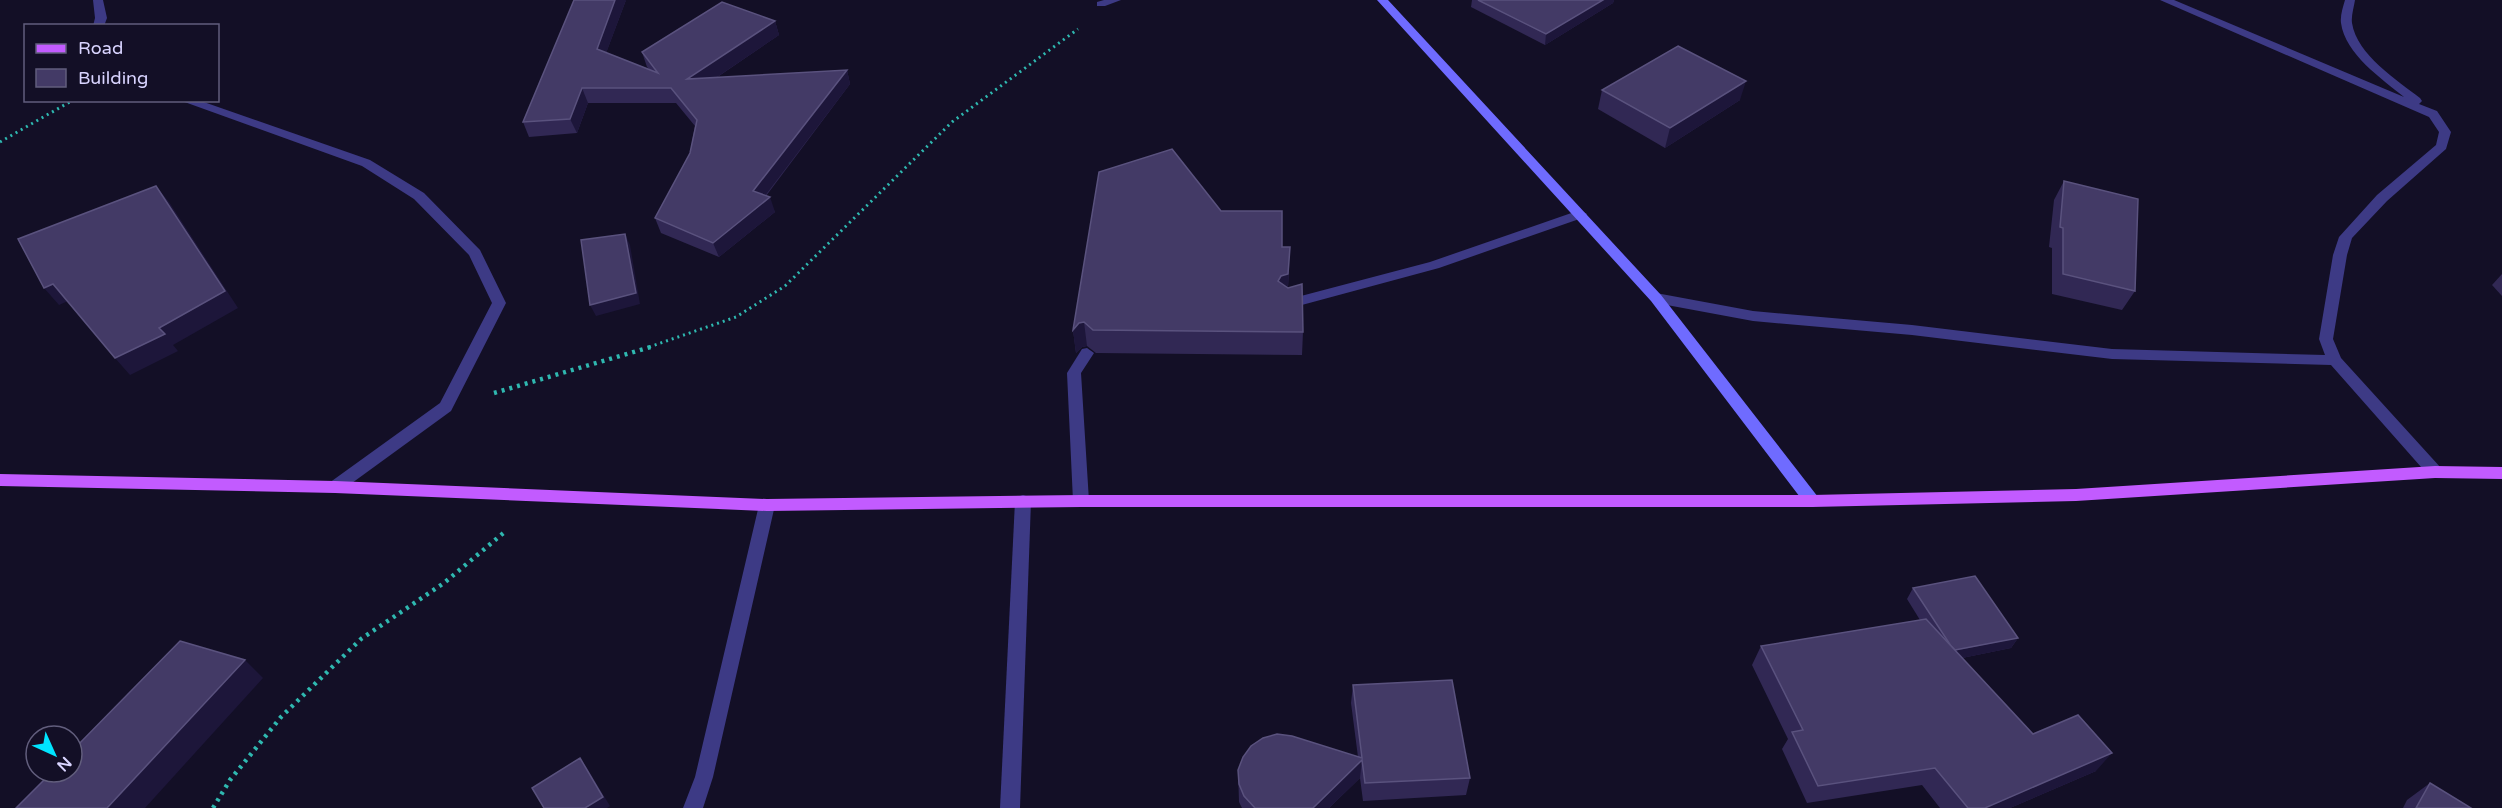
<svg xmlns="http://www.w3.org/2000/svg" width="2502" height="808" font-family="'Varela Round',sans-serif">
<style>
.lines{fill:none;stroke-linecap:round;stroke-linejoin:round}
.path-far1{stroke:#2fb8b0;stroke-width:3;stroke-dasharray:2 4;stroke-linecap:butt}
.path{stroke:#2fb8b0;stroke-width:4.5;stroke-dasharray:3 5;stroke-linecap:butt}
.lane{fill:#3d3a85;fill-rule:evenodd}
.street{fill:#3d3a85;fill-rule:evenodd}
.secondary{fill:#6f6bff;fill-rule:evenodd}
.primary{fill:#c25bff;fill-rule:evenodd}
.wall{fill:#312854}
.shaded-wall{fill:#1d163a}
.building{fill:#433a66;stroke:#5a527e;stroke-width:1.5}
</style>
<rect width="100%" height="100%" fill="#130f26"/>
<g class="lines">
<!-- path-far1 -->
<g class="path-far1">
<polyline points="0,142 73,100"/>
<polyline points="649,347 736,317 785,286 952,122 1078,29"/>
</g>
<!-- path -->
<g class="path">
<polyline points="494,393 654,346"/>
<polyline points="213,808 230,780 281,717 361,639 444,583 507,530"/>
</g>
<!-- lane -->
<g class="lane">
<polygon points="93,0 103,0 107,18 104,26 93,26 95,18"/>
<polygon points="1104,0 1121,0 1105,6 1097,6 1097,2"/>
<polygon points="179,100 198,100 370,160 424,193 480,250 506,303 451,411 341,491 329,491 327,487 329,483 440,403 492,303 469,255 414,199 362,166"/>
<polygon points="1580,210 1587,214 1585,217 1439,268 1287,309 1280,304 1282,301 1430,262"/>
<polygon points="1087,348 1094,353 1081,373 1089,501 1087,505 1081,507 1075,505 1073,501 1067,373 1082,349"/>
<polygon points="767,499 773,501 775,505 713,777 703,808 683,808 695,777 759,505 761,501"/>
</g>
<!-- street -->
<g class="street">
<path d="M2160,0H2174L2404,97C2382,79 2345,54 2341,23C2340,16 2343,7 2345,0H2355C2354,7 2351,16 2352,23C2357,55 2397,80 2420,98L2422,101L2419,104L2437,111L2451,132L2446,149L2387,201L2352,238L2347,255L2333,339L2341,358L2441,468L2443,472L2441,476H2429L2331,365L2112,359L1912,335L1753,321L1656,303L1649,298L1656,293L1753,311L1912,325L2112,349L2325,355L2319,339L2333,255L2339,237L2377,195L2436,145L2439,132L2429,117Z"/>
<polygon points="1023,495 1029,497 1031,501 1020,808 1000,808 1015,501 1017,497"/>
</g>
<!-- secondary -->
<polygon class="secondary" points="1377,0 1388,0 1661,295 1818,497 1820,501 1818,505 1812,507 1806,505 1651,301"/>
<!-- primary -->
<polygon class="primary" points="2435,466 2502,467 2502,479 2435,478 2076,501 1812,507 1081,507 767,511 335,493 0,486 0,474 335,481 767,499 1081,495 1812,495 2076,489"/>
</g>
<!-- wall -->
<g class="wall">
<polygon points="626,0 606,53 649,69 647,67 642,52 775,21 779,35 716,78 847,70 850,84 766,196 775,212 719,257 661,233 655,218 690,153 695,126 676,103 588,103 577,133 529,137 523,122"/>
<polygon points="1472,0 1614,0 1613,3 1545,45 1471,7"/>
<polygon points="1602,90 1740,100 1665,148 1598,109"/>
<polygon points="2064,181 2135,291 2122,310 2052,294 2052,248 2049,247 2054,200"/>
<polygon points="1221,211 1282,247 1289,270 1288,288 1303,332 1302,355 1096,353 1087,346 1082,347 1076,353 1073,330"/>
<polygon points="2502,274 2502,296 2492,285"/>
<polygon points="1913,588 2018,638 2011,648 1962,658 2033,734 2096,771 2010,808 1940,808 1922,785 1807,803 1782,749 1788,739 1752,665 1761,646 1920,620 1907,599"/>
<polygon points="1353,685 1470,778 1466,795 1363,801 1360,778 1329,808 1242,808 1239,802 1238,770 1358,757 1351,703"/>
<polygon points="2430,783 2471,808 2403,808 2407,800"/>
</g>
<!-- shaded-wall -->
<g class="shaded-wall">
<polygon points="615,0 626,0 602,64 597,49"/>
<polygon points="1603,0 1614,0 1613,3 1545,45 1546,34"/>
<polygon points="775,21 779,35 692,94 687,79"/>
<polygon points="847,70 850,84 758,205 753,191"/>
<polygon points="1746,81 1740,100 1665,148 1670,128"/>
<polygon points="582,88 588,103 577,133 570,119"/>
<polygon points="156,186 169,202 238,308 173,345 178,351 130,375 115,358 159,328"/>
<polygon points="770,197 775,212 719,257 713,243"/>
<polygon points="625,234 630,245 640,304 596,316 590,305"/>
<polygon points="1290,247 1289,270 1287,297 1278,281"/>
<polygon points="53,284 68,301 59,305 44,288"/>
<polygon points="1084,322 1087,346 1082,347 1076,353 1073,330 1079,323"/>
<polygon points="2018,638 2011,648 1947,661 1954,651"/>
<polygon points="245,660 263,678 145,808 107,808"/>
<polygon points="2112,753 2096,771 2010,808 1985,808"/>
<polygon points="580,758 587,768 610,806 607,808 585,808"/>
<polygon points="1362,760 1360,778 1329,808 1313,808"/>
</g>
<!-- building -->
<g class="building">
<polygon points="574,0 615,0 597,49 658,73 642,52 722,2 775,21 687,79 847,70 753,191 770,197 713,243 655,218 690,153 697,120 671,88 582,88 570,119 523,122"/>
<polygon points="1478,0 1603,0 1546,34"/>
<polygon points="1678,46 1746,81 1670,128 1602,90"/>
<polygon points="1172,149 1221,211 1282,211 1282,247 1290,247 1288,274 1281,276 1278,281 1288,288 1302,284 1303,332 1093,330 1084,322 1079,323 1073,330 1099,172"/>
<polygon points="2064,181 2138,199 2135,291 2063,274 2063,228 2060,227"/>
<polygon points="156,186 225,291 159,328 165,334 115,358 53,284 44,288 18,239"/>
<polygon points="625,234 636,293 590,305 581,240"/>
<polygon points="1975,576 2018,638 1955,650 1951,646 1913,588"/>
<polygon points="1926,619 2033,734 2078,715 2112,753 1985,808 1968,808 1935,768 1818,786 1792,732 1803,730 1761,646"/>
<polygon points="180,641 245,660 107,808 16,808 52,772 72,772 72,751"/>
<polygon points="1452,680 1470,778 1365,783 1362,760 1313,808 1255,808 1244,796 1239,784 1238,770 1243,757 1251,746 1263,738 1277,734 1292,736 1362,758 1353,685"/>
<polygon points="580,758 603,797 585,808 544,808 532,788"/>
<polygon points="2430,783 2471,808 2416,808"/>
</g>
<!-- legend -->
<rect x="24" y="24" width="195" height="78" fill="#130f26" stroke="#625e7d" stroke-width="1.5"/>
<rect x="36" y="44" width="30" height="9" fill="#c25bff" stroke="#625e7d" stroke-width="1.5"/>
<text x="78" y="54" font-size="18" fill="#d9d4ff">Road</text>
<rect x="36" y="69" width="30" height="18" fill="#433a66" stroke="#625e7d" stroke-width="1.5"/>
<text x="78" y="84" font-size="18" fill="#d9d4ff">Building</text>
<!-- north arrow -->
<g transform="translate(54 754) rotate(135)"><circle r="28" fill="#130f26" stroke="#625e7d" stroke-width="1.5"/>
<path d="M0-4.5L10 22L0 15L-10 22Z" fill="#00e5ff"/>
<text y="-9" font-size="16" font-weight="bold" text-anchor="middle" fill="#d9d4ff">N</text>
</g>
</svg>
